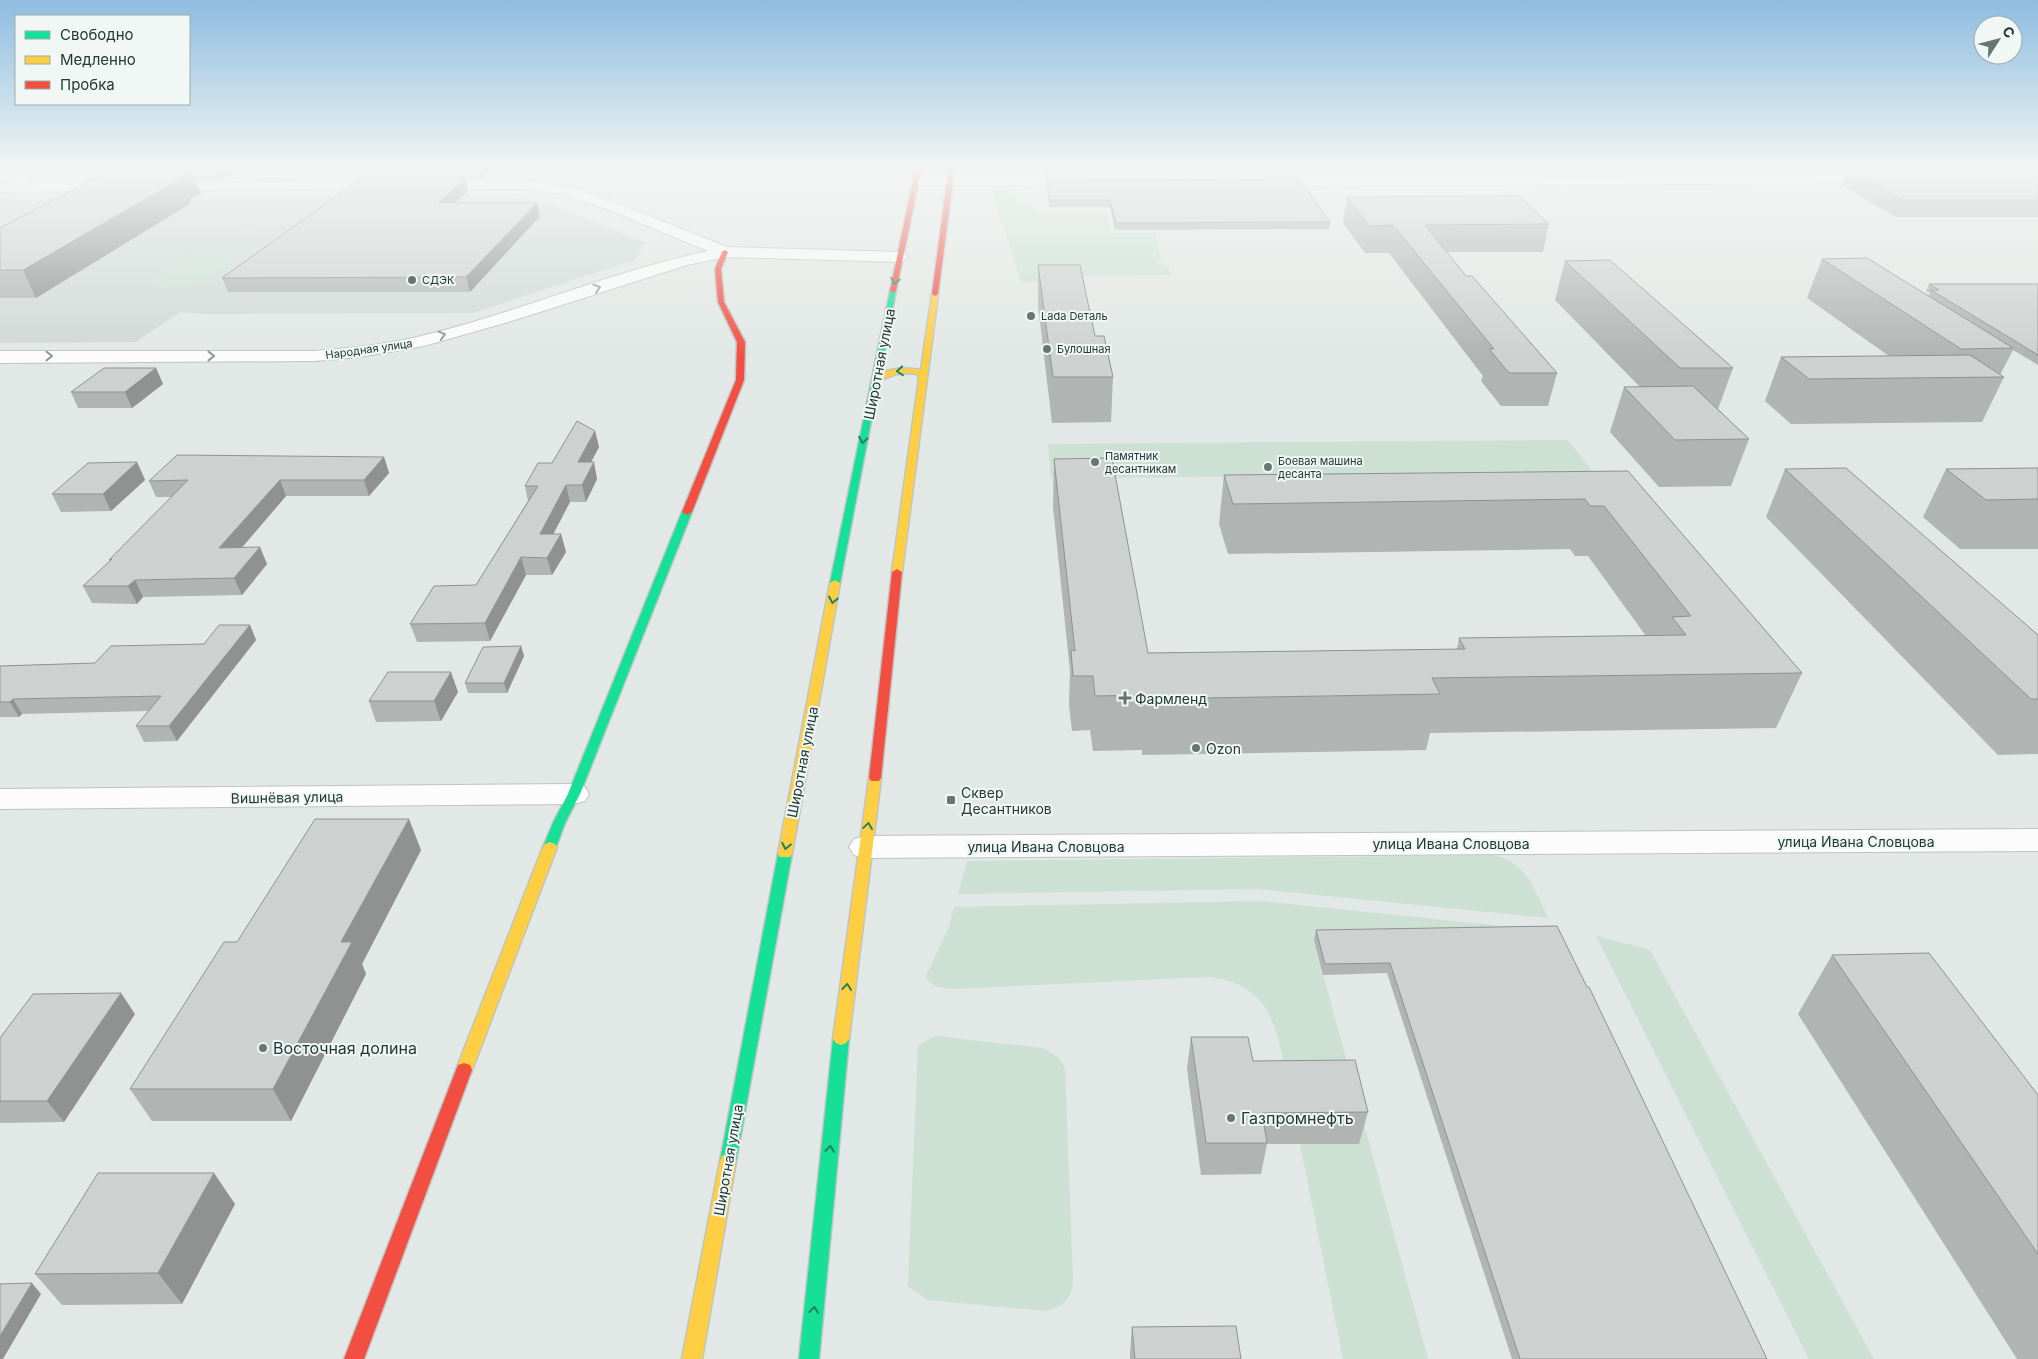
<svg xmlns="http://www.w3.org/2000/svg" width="2038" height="1359" font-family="Inter,sans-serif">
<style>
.built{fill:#d0d9d6}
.green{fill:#cce0d4}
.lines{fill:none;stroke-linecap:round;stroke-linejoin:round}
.street-casing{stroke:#bfc4c2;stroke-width:2}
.fast-casing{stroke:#bfc5c3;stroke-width:3}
.slow-casing{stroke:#bfc5c3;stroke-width:3}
.jam-casing{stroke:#bfc5c3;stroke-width:3}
.street{fill:#fbfcfb;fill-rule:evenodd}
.fast{fill:#16e098;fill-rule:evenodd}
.slow{fill:#ffcf43;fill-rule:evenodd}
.jam{fill:#f24e42;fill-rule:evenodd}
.wall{fill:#b0b4b3}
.shaded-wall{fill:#909292}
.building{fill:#cdd1d0;stroke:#909292}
.oneway{stroke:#1d8462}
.oneway2{stroke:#8e9a98}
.poi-dot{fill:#657673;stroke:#f0f7f4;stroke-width:2}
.labels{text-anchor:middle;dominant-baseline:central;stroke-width:4;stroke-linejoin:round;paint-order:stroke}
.far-poi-label{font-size:11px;fill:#223935;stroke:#f0f7f4;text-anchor:start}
.far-street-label{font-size:11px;fill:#223935;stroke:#f0f7f4}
.street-label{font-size:14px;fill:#223935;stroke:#f0f7f4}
.poi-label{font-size:14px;fill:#223935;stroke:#f0f7f4;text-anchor:start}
.near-poi-label{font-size:16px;fill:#223935;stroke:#f0f7f4;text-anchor:start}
</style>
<rect width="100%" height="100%" fill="#e2e8e5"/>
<!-- built -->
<polygon class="built" points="0,197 504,197 548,203 646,243 635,260 473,313 206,314 180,312 136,342 0,343"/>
<!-- green -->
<g class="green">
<polygon points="991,187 1008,187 1039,214 1106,214 1111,233 1155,233 1161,259 1156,264 1167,265 1172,275 1058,276 1053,282 1021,282"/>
<polygon points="260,219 287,219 271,231 243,231"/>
<polygon points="211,250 233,250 242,253 199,283 181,287 149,285 149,281 191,254"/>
<polygon points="1568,440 1594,474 1051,478 1048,444"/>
<path d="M1492,855C1527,861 1534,890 1548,918L1258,889L958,894L967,861Z"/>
<path d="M1260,901L1551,931L1314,941L1428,1359H1343L1300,1144H1359L1289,1092C1278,1037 1277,985 1209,977L951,989L935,986L925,978L949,927L954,907Z"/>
<polygon points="1596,936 1650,950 1874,1359 1809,1359"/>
<path d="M935,1036L1043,1048L1060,1059L1065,1069L1073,1281C1072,1299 1062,1307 1045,1311L928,1300L908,1286L918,1046Z"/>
</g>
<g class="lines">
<defs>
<g id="street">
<polygon points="41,166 57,166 25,184 115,183 122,187 115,191 0,192 0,184 6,184"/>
<polygon points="1882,176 1887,177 1889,180 1887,183 1265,186 1258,182 1265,178"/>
<polygon points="917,178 1084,178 1091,182 1084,186 912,185 910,182"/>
<path d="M521,181L570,187L612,201L727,247L900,252L905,254L908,257L905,260L900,262L725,257L687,265L515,320L424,346L360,357L315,361L0,363V351H315C349,348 383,345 417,337C515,314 609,272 708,251L602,207L563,194L521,189L428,190L421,186L428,182Z"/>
<polygon points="388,182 393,183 395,186 393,189 161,191 154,187 161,183"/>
<polygon points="574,784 585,787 589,794 585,801 574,804 0,809 0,789"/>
<polygon points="2038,829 2038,851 865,858 854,855 849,847 854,839 865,836"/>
</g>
<g id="fast">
<polygon points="893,289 896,291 840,583 835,586 830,583 890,291"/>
<polygon points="687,509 692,512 580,794 565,823 555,850 545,850 543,847 553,823 568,794 682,512"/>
<polygon points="785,849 790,851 792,854 736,1161 734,1166 728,1169 722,1166 720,1161 778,854 780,851"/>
<polygon points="841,1033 846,1035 849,1039 819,1359 799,1359 833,1039 836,1035"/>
</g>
<g id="slow">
<path d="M935,292L938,294L902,572L897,575L892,572L919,378L917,374C898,371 892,376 875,382L871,380C884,368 904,367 921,370L932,294Z"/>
<polygon points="835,580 840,583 792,854 790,857 780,857 778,854 830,583"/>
<polygon points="875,774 879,775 881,778 849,1039 846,1043 841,1045 836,1043 833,1039 869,778 871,775"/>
<polygon points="550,842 555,844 557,847 472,1070 470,1075 464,1077 458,1075 456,1070 543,847 545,844"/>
<polygon points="728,1153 734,1156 736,1161 702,1359 682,1359 720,1161 722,1156"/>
</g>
<g id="jam">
<polygon points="916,166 922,166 896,291 893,293 890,291"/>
<polygon points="949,166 955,166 938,294 935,296 932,294"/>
<polygon points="725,250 728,252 721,269 724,302 745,342 744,380 692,512 687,515 682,512 736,380 737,342 718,302 715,269 722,252"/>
<polygon points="897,569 902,572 881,778 879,781 871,781 869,778 892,572"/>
<polygon points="464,1063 470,1065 472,1070 364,1359 344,1359 456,1070 458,1065"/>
</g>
</defs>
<!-- street casing -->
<use href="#street" class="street-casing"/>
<!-- fast casing -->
<use href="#fast" class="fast-casing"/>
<!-- slow casing -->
<use href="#slow" class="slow-casing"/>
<!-- jam casing -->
<use href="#jam" class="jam-casing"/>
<!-- street -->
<use href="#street" class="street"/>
<!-- fast -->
<use href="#fast" class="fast"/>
<!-- slow -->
<use href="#slow" class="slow"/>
<!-- jam -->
<use href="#jam" class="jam"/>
</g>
<!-- wall -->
<g class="wall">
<polygon points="0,166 38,166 35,167 0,168"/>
<polygon points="58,166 245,166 220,181 196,181 201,193 190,199 191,203 36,298 0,298 0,228 105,173 97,173 94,166 58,167"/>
<polygon points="357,166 620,166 618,169 567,171 567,169 492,169 481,179 465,179 468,191 455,203 540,216 470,292 228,292 222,278 379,179 376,171 359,171"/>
<polygon points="1045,166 1293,166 1292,175 1046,176"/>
<polygon points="1458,166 1566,166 1566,167 1459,168"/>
<polygon points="1807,166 2038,166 2038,217 1896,217 1841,185 1845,174 1820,174"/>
<polygon points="1047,181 1330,222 1329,229 1115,230 1110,207 1049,207"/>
<polygon points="1347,197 1549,224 1543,252 1447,252 1466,276 1557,373 1548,406 1501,406 1481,381 1483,376 1389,253 1365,253 1343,223"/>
<polygon points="1822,259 1928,296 1930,293 1926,291 1929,284 2038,284 2038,365 2013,350 2000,375 2004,377 1982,422 1791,424 1765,401 1781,357 1889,356 1807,298"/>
<polygon points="1565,261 1733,368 1718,409 1749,439 1731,486 1659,487 1610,432 1624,387 1640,387 1555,300"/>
<polygon points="1038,265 1113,377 1111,422 1052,423 1038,305"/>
<polygon points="156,368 163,384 132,408 78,408 71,392"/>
<polygon points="595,431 599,447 591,462 597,479 586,502 570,502 553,534 561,534 566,552 552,575 526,575 490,641 417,642 410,624 476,585 528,501 525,486 552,463"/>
<polygon points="384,457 389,473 369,496 286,496 242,547 267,564 242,595 143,597 137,604 92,603 83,586 110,562 109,560 172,497 156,497 149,481"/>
<polygon points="1054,459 1148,653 1457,649 1459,638 1646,636 1588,556 1575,556 1570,549 1228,554 1219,524 1224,475 1628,471 1802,673 1776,728 1430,733 1426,750 1142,755 1142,750 1093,751 1090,730 1072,731 1069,705 1070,671 1053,507"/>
<polygon points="137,462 145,480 111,511 61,512 52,494"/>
<polygon points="2038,468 2038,549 1960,549 1923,517 1946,469"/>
<polygon points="1785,469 2038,635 2038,754 1998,755 1766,517"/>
<polygon points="250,625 256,640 177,741 144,742 136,726 148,711 22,714 19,717 0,717 0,666 95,663 204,644"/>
<polygon points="521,646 524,656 507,693 468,693 465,683"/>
<polygon points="458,692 441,721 376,722 369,701"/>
<polygon points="421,850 362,964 366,974 291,1121 152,1121 130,1089 237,942"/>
<polygon points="1557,926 1767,1359 1512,1359 1387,973 1323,975 1314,940 1316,930"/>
<polygon points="1832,955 2038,1095 2038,1359 2017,1359 1798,1014"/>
<polygon points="135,1014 64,1122 0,1123 0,1038"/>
<polygon points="1191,1037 1253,1061 1368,1112 1359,1144 1267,1144 1261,1174 1201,1175 1187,1069"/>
<polygon points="235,1204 182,1304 62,1305 35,1274"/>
<polygon points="1132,1327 1241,1359 1130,1359 1130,1353"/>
</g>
<!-- shaded-wall -->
<g class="shaded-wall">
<polygon points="225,166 245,166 220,181 216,171"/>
<polygon points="481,166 491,166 492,169 481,179 478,169"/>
<polygon points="192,169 201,193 190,199 191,203 36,298 23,270"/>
<polygon points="465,179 468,191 441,216 438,203"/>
<polygon points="537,203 540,216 470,292 466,277"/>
<polygon points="156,368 163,384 132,408 125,392"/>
<polygon points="595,431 599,447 582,479 578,462"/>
<polygon points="384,457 389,473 369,496 364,480"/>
<polygon points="137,462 145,480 111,511 103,494"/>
<polygon points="594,462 597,479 586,502 582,485"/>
<polygon points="280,480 286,496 227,565 219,548"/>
<polygon points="566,485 570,502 544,552 540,534"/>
<polygon points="561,534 566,552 552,575 547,558"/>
<polygon points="260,547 267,564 242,595 234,578"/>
<polygon points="521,557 526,575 490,641 485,623"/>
<polygon points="135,580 143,597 137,604 128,586"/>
<polygon points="250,625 256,640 177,741 169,726"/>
<polygon points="521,646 524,656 507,693 504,683"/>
<polygon points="451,672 458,692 441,721 434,701"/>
<polygon points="13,699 22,714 19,717 10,702"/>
<polygon points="409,819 421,850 362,964 366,974 291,1121 273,1089 341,942"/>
<polygon points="121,993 135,1014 64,1122 47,1101"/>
<polygon points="214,1173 235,1204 182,1304 158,1273"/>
<polygon points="32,1283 41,1294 3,1359 0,1359 0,1336"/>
</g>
<!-- building -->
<g class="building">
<polygon points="151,166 225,166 216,171 192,171 192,169 145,169"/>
<polygon points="381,166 481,166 478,169 376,169"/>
<polygon points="113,169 192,169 175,178 182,178 23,270 0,270 0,228"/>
<polygon points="1847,169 2038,169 2038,200 1903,200"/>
<polygon points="360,179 465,179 438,203 537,203 466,277 222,278"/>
<polygon points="1300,180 1330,222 1116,223 1110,200 1049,200 1047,181"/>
<polygon points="1518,196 1549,224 1425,225 1466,276 1472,276 1557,373 1509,373 1489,349 1494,349 1393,225 1369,226 1347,197"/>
<polygon points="1867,258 2013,348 1961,349 1822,259"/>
<polygon points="1610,260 1733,368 1680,368 1565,261"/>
<polygon points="1038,265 1080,265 1095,336 1104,336 1113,377 1053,377"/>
<polygon points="1929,284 2038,284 2038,355 1931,290 1939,290"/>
<polygon points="1970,355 2004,377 1809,379 1781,357"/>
<polygon points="104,368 156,368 125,392 71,392"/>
<polygon points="1693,386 1749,439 1675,440 1624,387"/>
<polygon points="577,421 595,431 578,462 594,462 582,485 566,485 540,534 561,534 547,558 521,557 485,623 410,624 434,586 476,585 538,486 525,486 538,463 552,463"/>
<polygon points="177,455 384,457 364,480 280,480 219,548 260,547 234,578 135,580 128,586 83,586 112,559 109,560 188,480 149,481"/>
<polygon points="1112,458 1148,653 1465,649 1459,638 1686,635 1672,617 1691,616 1604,506 1590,506 1585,499 1233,504 1224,475 1628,471 1802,673 1432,678 1440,694 1147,699 1146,695 1095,696 1093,676 1073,676 1071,650 1075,651 1054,459"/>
<polygon points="137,462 103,494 52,494 88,463"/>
<polygon points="1846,468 2038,635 2038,699 2031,699 1785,469"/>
<polygon points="2038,468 2038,499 1986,500 1946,469"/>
<polygon points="219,625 250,625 169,726 136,726 161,696 13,699 10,702 0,702 0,666 95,663 111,646 204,644"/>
<polygon points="521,646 504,683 465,683 483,647"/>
<polygon points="388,672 451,672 434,701 369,701"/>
<polygon points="315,819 409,819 341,942 352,942 273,1089 130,1089 224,942 237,942"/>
<polygon points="1557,926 1587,987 1589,987 1767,1359 1520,1359 1390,963 1325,964 1316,930"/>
<polygon points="1929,953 2038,1095 2038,1254 1832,955"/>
<polygon points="121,993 47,1101 0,1101 0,1038 33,994"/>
<polygon points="1191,1037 1248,1037 1253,1061 1355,1060 1368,1112 1262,1113 1267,1143 1206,1143"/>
<polygon points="98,1173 214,1173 158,1273 35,1274"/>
<polygon points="32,1283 0,1336 0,1284"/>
<polygon points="1236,1326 1241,1359 1135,1359 1132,1327"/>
</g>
<!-- one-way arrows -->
<defs><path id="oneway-chevron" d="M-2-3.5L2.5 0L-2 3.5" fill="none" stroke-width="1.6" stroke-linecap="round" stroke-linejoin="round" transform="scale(1.25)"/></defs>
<g class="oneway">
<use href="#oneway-chevron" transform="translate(895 281) rotate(102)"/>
<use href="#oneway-chevron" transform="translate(900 371) rotate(175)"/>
<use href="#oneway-chevron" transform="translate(863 440) rotate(100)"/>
<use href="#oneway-chevron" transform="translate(833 600) rotate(101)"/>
<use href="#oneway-chevron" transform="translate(868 826) rotate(-82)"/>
<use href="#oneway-chevron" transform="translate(786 846) rotate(101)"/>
<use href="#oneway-chevron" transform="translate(847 987) rotate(-83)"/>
<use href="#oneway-chevron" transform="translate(830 1149) rotate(-84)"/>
<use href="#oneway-chevron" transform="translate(814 1310) rotate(-84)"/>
</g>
<g class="oneway2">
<use href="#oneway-chevron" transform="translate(597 288) rotate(-18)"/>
<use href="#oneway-chevron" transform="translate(442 335) rotate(-16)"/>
<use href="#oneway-chevron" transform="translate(49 356)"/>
<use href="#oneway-chevron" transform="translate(211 356)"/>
</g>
<!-- sky -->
<linearGradient id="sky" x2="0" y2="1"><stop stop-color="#8dbce0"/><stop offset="0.47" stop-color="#f2f5f3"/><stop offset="1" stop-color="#f2f5f3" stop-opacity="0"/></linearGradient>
<rect width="2038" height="356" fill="url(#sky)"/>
<!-- markers -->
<g class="poi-dot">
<circle cx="412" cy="280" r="5"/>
<circle cx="1031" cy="316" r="5"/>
<circle cx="1047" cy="349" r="5"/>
<circle cx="1095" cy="462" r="5"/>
<circle cx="1268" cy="467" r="5"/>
<path d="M1122.5 690.5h5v5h5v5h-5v5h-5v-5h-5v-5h5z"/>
<circle cx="1196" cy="748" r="5"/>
<rect x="946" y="795" width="10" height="10" rx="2.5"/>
<circle cx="263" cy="1048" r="5"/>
<circle cx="1231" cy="1118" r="5"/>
</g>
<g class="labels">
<!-- far-poi labels -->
<g class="far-poi-label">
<text x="422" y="280">СДЭК</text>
<text x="1041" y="316">Lada Dеталь</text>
<text x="1057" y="349">Булошная</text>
<text x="1105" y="456">Памятник<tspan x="1105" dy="13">десантникам</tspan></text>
<text x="1278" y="461">Боевая машина<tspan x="1278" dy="13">десанта</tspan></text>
</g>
<!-- far-street labels -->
<g class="far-street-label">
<text transform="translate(369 349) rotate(-8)">Народная улица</text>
</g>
<!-- street labels -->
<g class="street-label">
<text transform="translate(879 364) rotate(-79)">Широтная улица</text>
<text transform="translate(802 762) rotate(-79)">Широтная улица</text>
<text transform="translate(287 797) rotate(-1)">Вишнёвая улица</text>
<text x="1856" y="841">улица Ивана Словцова</text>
<text x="1451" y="843">улица Ивана Словцова</text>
<text x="1046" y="846">улица Ивана Словцова</text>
<text transform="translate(728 1160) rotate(-80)">Широтная улица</text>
</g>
<!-- poi labels -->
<g class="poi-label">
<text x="1135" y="698">Фармленд</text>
<text x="1206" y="748">Ozon</text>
<text x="961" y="792">Сквер<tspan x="961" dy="16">Десантников</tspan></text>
</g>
<!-- near-poi labels -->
<g class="near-poi-label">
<text x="273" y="1048">Восточная долина</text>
<text x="1241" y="1118">Газпромнефть</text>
</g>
</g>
<!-- legend -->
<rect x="15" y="15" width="175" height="90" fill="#f0f7f4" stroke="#9eaba8"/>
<rect x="25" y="31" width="25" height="8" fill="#16e098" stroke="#9eaba8"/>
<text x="60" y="40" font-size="15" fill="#223935">Свободно</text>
<rect x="25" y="56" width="25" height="8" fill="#ffcf43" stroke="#9eaba8"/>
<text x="60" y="65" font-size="15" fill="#223935">Медленно</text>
<rect x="25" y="81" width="25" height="8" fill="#f24e42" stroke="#9eaba8"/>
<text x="60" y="90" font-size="15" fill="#223935">Пробка</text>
<!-- north arrow -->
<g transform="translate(1998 40) rotate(54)"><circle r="24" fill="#f0f7f4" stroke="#9eaba8"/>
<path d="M0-4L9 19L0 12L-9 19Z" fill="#657673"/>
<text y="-8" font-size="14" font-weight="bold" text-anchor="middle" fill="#223935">С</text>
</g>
</svg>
